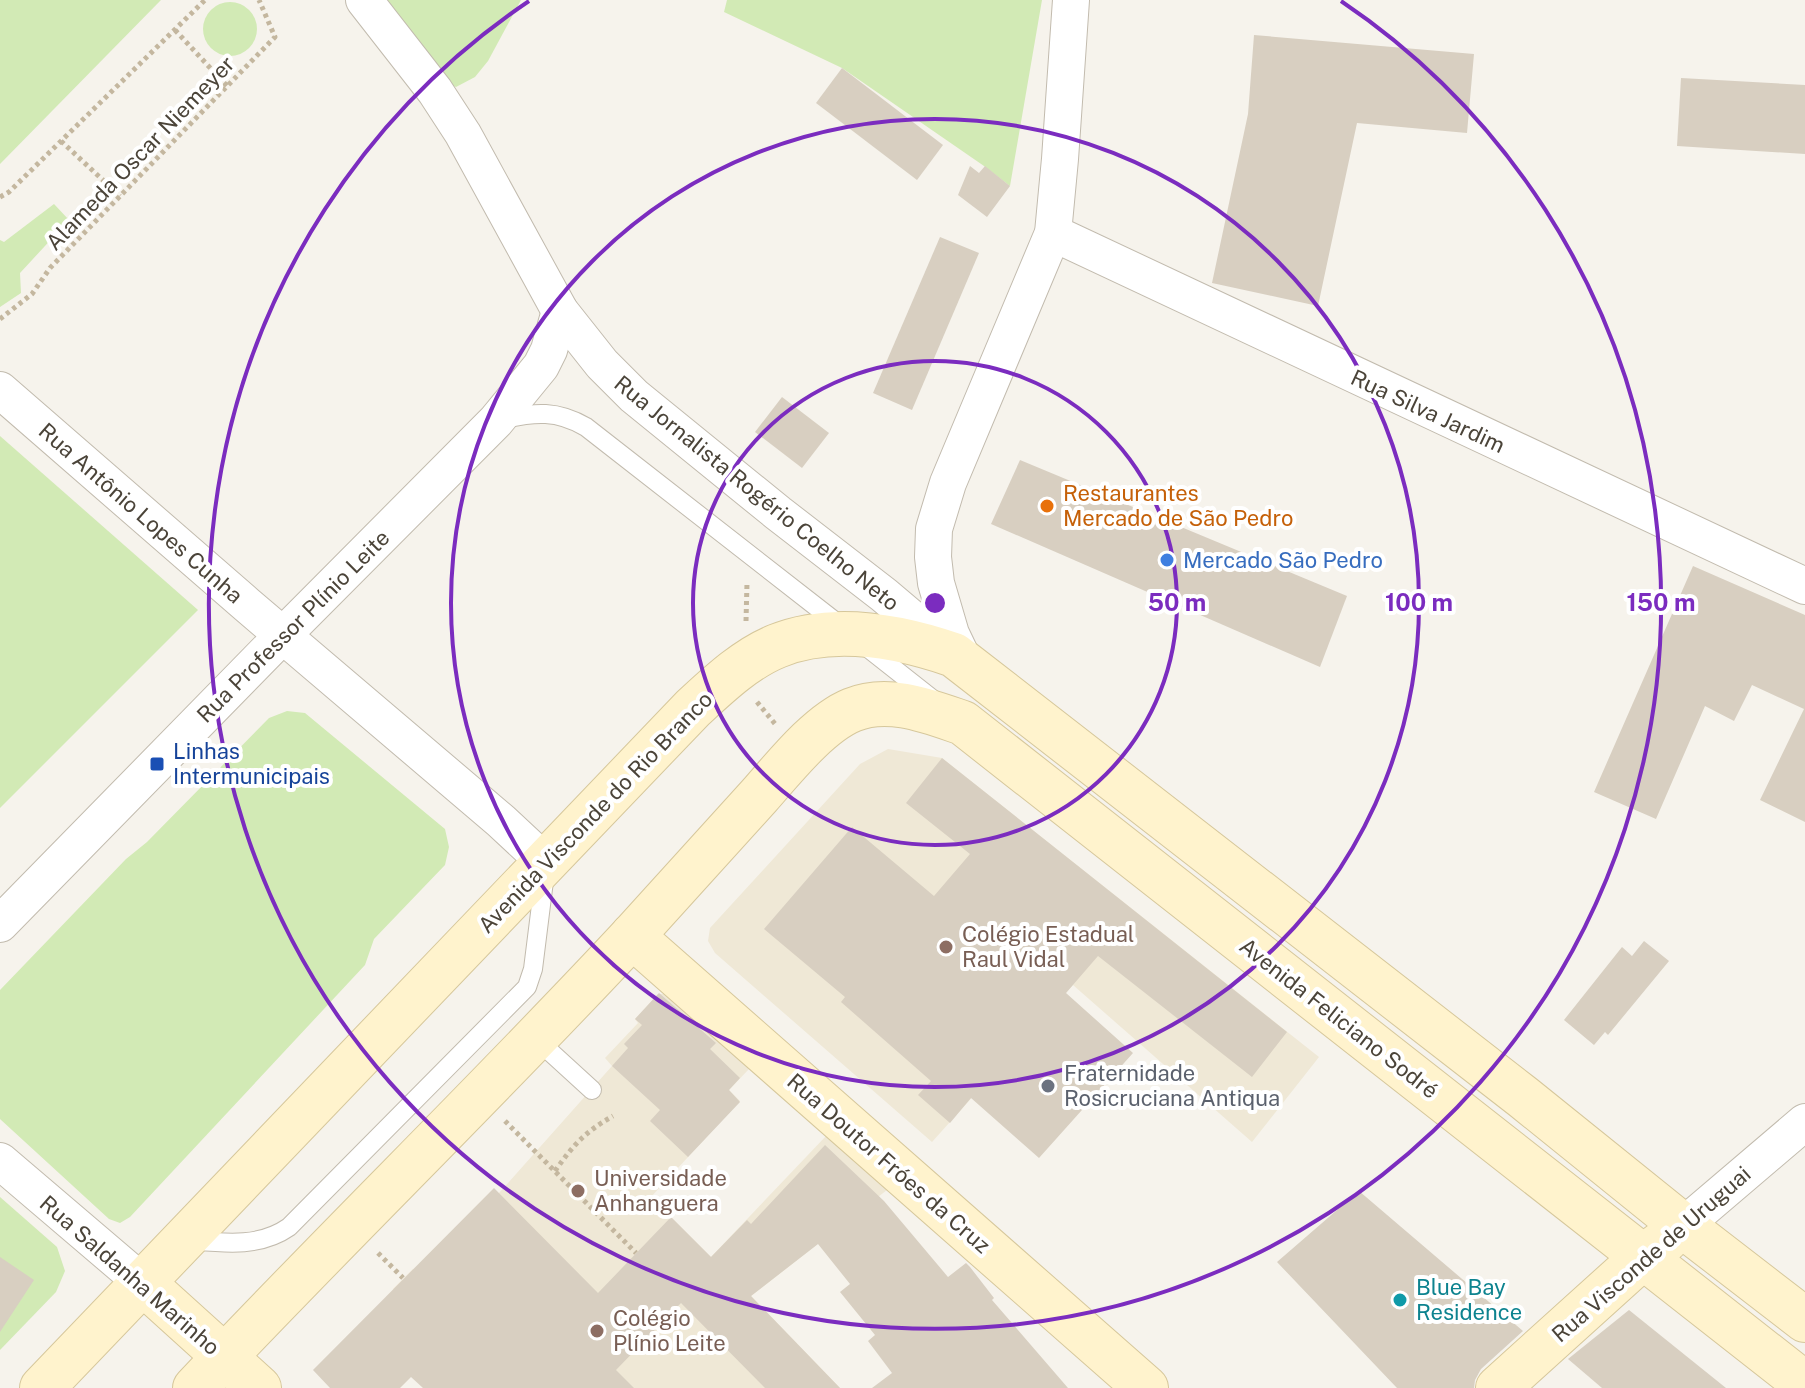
<svg xmlns="http://www.w3.org/2000/svg" width="1805" height="1388" font-family="'Public Sans',sans-serif">
<style>
.education{fill:#efe8d6}
.green{fill:#d2eab5}
.building{fill:#d8cfc1}
.lines{fill:none;stroke-linecap:round;stroke-linejoin:round}
.lane-casing{stroke:#c2bbae;stroke-width:20}
.street-casing{stroke:#c2bbae;stroke-width:38}
.secondary-casing{stroke:#d6c79b;stroke-width:46}
.path{stroke:#c4b79f;stroke-width:5;stroke-dasharray:4 4;stroke-linecap:butt}
.lane{stroke:#fff;stroke-width:18}
.street{stroke:#fff;stroke-width:36}
.secondary{stroke:#fff3cd;stroke-width:44}
.ring{fill:none;stroke:#7b2cbf;stroke-width:4}
.food-dot{fill:#e8710a;stroke:#fff;stroke-width:3}
.shop-dot{fill:#3f7fe0;stroke:#fff;stroke-width:3}
.transit-dot{fill:#1a4fb4;stroke:#fff;stroke-width:3}
.education-dot{fill:#8d6e63;stroke:#fff;stroke-width:3}
.worship-dot{fill:#6b7280;stroke:#fff;stroke-width:3}
.culture-dot{fill:#0f9aa8;stroke:#fff;stroke-width:3}
.labels{text-anchor:middle;dominant-baseline:central;stroke-width:8;stroke-linejoin:round;paint-order:stroke}
.street-label{font-size:22px;fill:#4b4439;stroke:#fff}
.food-label{font-size:22px;fill:#c56008;stroke:#fff;text-anchor:start}
.shop-label{font-size:22px;fill:#366cbe;stroke:#fff;text-anchor:start}
.transit-label{font-size:22px;fill:#164399;stroke:#fff;text-anchor:start}
.education-label{font-size:22px;fill:#785e54;stroke:#fff;text-anchor:start}
.worship-label{font-size:22px;fill:#5b616d;stroke:#fff;text-anchor:start}
.culture-label{font-size:22px;fill:#0d838f;stroke:#fff;text-anchor:start}
.centre{fill:#7b2cbf;stroke:#fff;stroke-width:4}
.ring-label{font-size:24px;text-anchor:middle;font-weight:bold;fill:#7b2cbf;stroke:#fff;stroke-width:8;stroke-linejoin:round;paint-order:stroke}
</style>
<rect width="100%" height="100%" fill="#f6f3ec"/>
<!-- education -->
<g class="education">
<polygon points="888,749 942,758 1319,1057 1252,1142 1073,985 932,1142 715,953 708,941 710,928 860,764"/>
<polygon points="658,994 667,994 749,1069 729,1090 740,1101 651,1197 711,1257 826,1136 887,1190 751,1296 840,1388 492,1388 393,1289 413,1269 517,1374 499,1193 612,1066 605,1058 638,1023 635,1019"/>
</g>
<!-- green -->
<g class="green">
<polygon points="0,0 161,0 0,164"/>
<polygon points="372,0 521,0 488,61 475,77 456,87 418,70"/>
<polygon points="727,0 1042,0 1010,186 984,166 842,68 724,12"/>
<circle cx="230" cy="29" r="27"/>
<polygon points="54,204 69,220 20,273 21,293 0,307 0,240 4,242"/>
<polygon points="0,436 198,610 0,808"/>
<polygon points="287,711 305,713 445,829 449,847 445,865 374,939 365,965 130,1217 120,1223 109,1219 0,1119 0,990 126,859 147,842 269,718"/>
<polygon points="0,1197 57,1247 65,1271 56,1292 0,1350"/>
</g>
<!-- building -->
<g class="building">
<polygon points="1254,35 1474,54 1467,133 1357,123 1318,306 1212,283 1248,114"/>
<polygon points="842,68 943,145 917,180 816,103"/>
<polygon points="1681,78 1805,85 1805,154 1677,146"/>
<polygon points="970,166 979,173 985,166 1010,186 987,217 958,195"/>
<polygon points="940,237 979,253 912,410 873,393"/>
<polygon points="782,397 829,433 802,468 755,432"/>
<polygon points="1020,460 1347,596 1320,667 991,524"/>
<polygon points="1693,566 1805,615 1805,822 1760,800 1804,709 1752,685 1734,721 1705,706 1656,819 1594,792"/>
<polygon points="942,758 1287,1032 1252,1077 1098,956 1066,993 1133,1053 1039,1158 971,1098 950,1123 918,1095 931,1081 841,1002 845,997 764,929 852,827 934,896 970,854 906,803"/>
<polygon points="1644,941 1669,961 1608,1035 1605,1032 1594,1045 1564,1020 1622,947 1632,956"/>
<polygon points="659,993 716,1043 710,1049 740,1078 729,1090 740,1102 688,1157 650,1121 660,1110 612,1066 628,1048 624,1044 642,1025 635,1019"/>
<polygon points="825,1145 884,1201 948,1277 966,1263 970,1267 994,1298 992,1300 1068,1388 872,1388 892,1373 868,1341 875,1335 840,1292 850,1284 818,1244 751,1296 840,1388 765,1388 681,1303 616,1370 634,1388 423,1388 411,1377 400,1388 330,1388 313,1370 494,1188 598,1293 671,1217 711,1257 747,1220 751,1224"/>
<polygon points="1359,1191 1523,1331 1481,1369 1475,1380 1474,1388 1397,1388 1277,1262"/>
<polygon points="0,1257 34,1280 0,1332"/>
<polygon points="1629,1310 1726,1388 1602,1388 1568,1359"/>
</g>
<g class="lines">
<defs>
<g id="lane">
<path d="M503,419C535,412 557,410 586,427L841,626"/>
<polyline points="864,645 935,701"/>
<polyline points="534,1037 592,1090"/>
<path d="M188,1240C223,1243 259,1248 289,1227L527,987L533,969L545,873"/>
</g>
<g id="street">
<polyline points="364,0 435,91 463,134 560,311 602,364 634,396 778,513 884,595 949,650"/>
<polyline points="1053,233 1805,586"/>
<polyline points="0,390 246,604 501,821 546,863"/>
<polyline points="962,657 951,634 936,583 933,557 934,529 948,483 1053,233 1060,159 1071,0"/>
<polyline points="0,924 283,635 496,421 541,366 549,350 560,311"/>
<polyline points="0,1161 143,1283"/>
<polyline points="1683,1226 1805,1122"/>
</g>
<g id="secondary">
<polyline points="632,936 1146,1388"/>
<polyline points="143,1283 259,1388"/>
<path d="M42,1388L693,708C718,685 745,659 777,646C834,623 899,636 954,655L1523,1097L1683,1226L1805,1320"/>
<path d="M195,1388C339,1235 490,1089 633,935C675,889 717,842 759,796C783,769 818,724 852,710C888,695 928,711 963,723L1805,1384"/>
<polyline points="1498,1388 1643,1257 1666,1240"/>
</g>
</defs>
<!-- lane casing -->
<use href="#lane" class="lane-casing"/>
<!-- street casing -->
<use href="#street" class="street-casing"/>
<!-- secondary casing -->
<use href="#secondary" class="secondary-casing"/>
<!-- path -->
<g class="path">
<polyline points="175,30 227,86"/>
<polyline points="61,141 120,196"/>
<polyline points="0,197 9,192 205,0"/>
<polyline points="0,319 32,294 50,268 275,37 259,0"/>
<polyline points="746,621 747,583"/>
<polyline points="757,702 776,725"/>
<polyline points="505,1121 636,1253"/>
<path d="M555,1171C574,1144 585,1132 613,1116"/>
<polyline points="378,1253 403,1278"/>
</g>
<!-- lane -->
<use href="#lane" class="lane"/>
<!-- street -->
<use href="#street" class="street"/>
<!-- secondary -->
<use href="#secondary" class="secondary"/>
</g>
<!-- distance rings -->
<g class="ring">
<circle cx="935" cy="603" r="242"/>
<circle cx="935" cy="603" r="484"/>
<path d="M1341 1A726 726 0 1 1 529 1"/>
</g>
<!-- markers -->
<circle class="food-dot" cx="1047" cy="506" r="8"/>
<circle class="shop-dot" cx="1167" cy="560" r="8"/>
<rect class="transit-dot" x="149" y="756" width="16" height="16" rx="4"/>
<g class="education-dot">
<circle cx="946" cy="947" r="8"/>
<circle cx="578" cy="1191" r="8"/>
<circle cx="597" cy="1331" r="8"/>
</g>
<circle class="worship-dot" cx="1048" cy="1086" r="8"/>
<circle class="culture-dot" cx="1400" cy="1300" r="8"/>
<g class="labels">
<!-- street labels -->
<g class="street-label">
<text transform="translate(140 153) rotate(-46)">Alameda Oscar Niemeyer</text>
<text transform="translate(1428 411) rotate(25)">Rua Silva Jardim</text>
<text transform="translate(757 493) rotate(39)">Rua Jornalista Rogério Coelho Neto</text>
<text transform="translate(141 513) rotate(41)">Rua Antônio Lopes Cunha</text>
<text transform="translate(293 626) rotate(-45)">Rua Professor Plínio Leite</text>
<text transform="translate(595 812) rotate(-46)">Avenida Visconde do Rio Branco</text>
<text transform="translate(1339 1018) rotate(38)">Avenida Feliciano Sodré</text>
<text transform="translate(889 1163) rotate(41)">Rua Doutor Fróes da Cruz</text>
<text transform="translate(1651 1254) rotate(-41)">Rua Visconde de Uruguai</text>
<text transform="translate(130 1275) rotate(41)">Rua Saldanha Marinho</text>
</g>
<!-- food labels -->
<g class="food-label">
<text x="1063" y="493">Restaurantes<tspan x="1063" dy="25">Mercado de São Pedro</tspan></text>
</g>
<!-- shop labels -->
<g class="shop-label">
<text x="1183" y="560">Mercado São Pedro</text>
</g>
<!-- transit labels -->
<g class="transit-label">
<text x="173" y="751">Linhas<tspan x="173" dy="25">Intermunicipais</tspan></text>
</g>
<!-- education labels -->
<g class="education-label">
<text x="962" y="934">Colégio Estadual<tspan x="962" dy="25">Raul Vidal</tspan></text>
<text x="594" y="1178">Universidade<tspan x="594" dy="25">Anhanguera</tspan></text>
<text x="613" y="1318">Colégio<tspan x="613" dy="25">Plínio Leite</tspan></text>
</g>
<!-- worship labels -->
<g class="worship-label">
<text x="1064" y="1073">Fraternidade<tspan x="1064" dy="25">Rosicruciana Antiqua</tspan></text>
</g>
<!-- culture labels -->
<g class="culture-label">
<text x="1416" y="1287">Blue Bay<tspan x="1416" dy="25">Residence</tspan></text>
</g>
</g>
<circle cx="935" cy="603" r="12" class="centre"/>
<g class="ring-label">
<text x="1177" y="611">50 m</text>
<text x="1419" y="611">100 m</text>
<text x="1661" y="611">150 m</text>
</g>
</svg>
